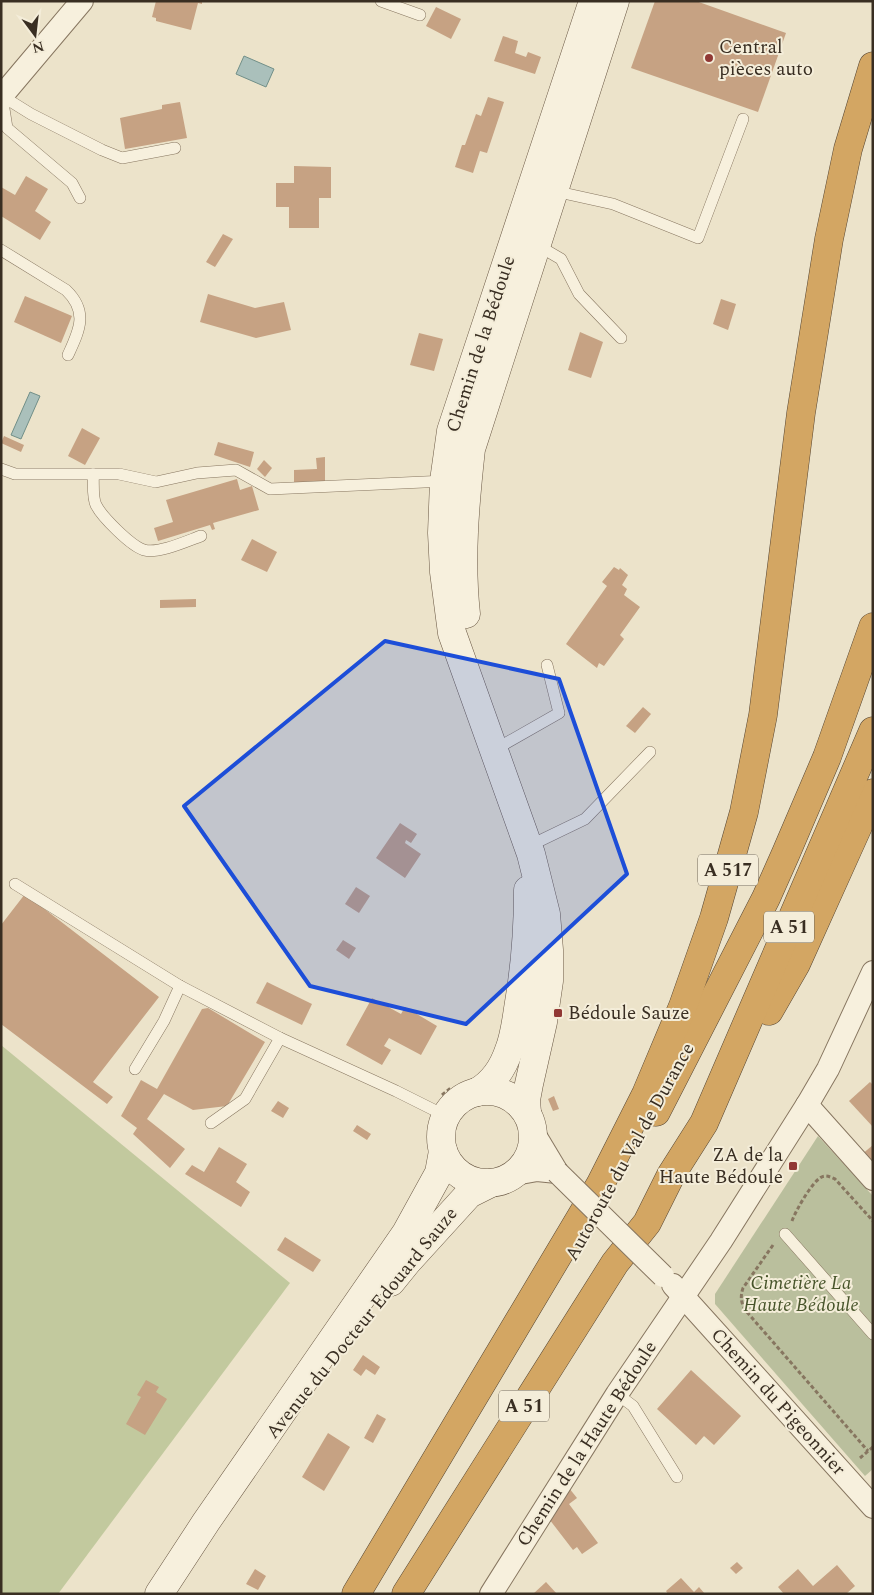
<svg xmlns="http://www.w3.org/2000/svg" width="874" height="1595" font-family="Spectral,serif">
<style>
.green{fill:#c2c99e}
.cemetery{fill:#babf9d}
.water{fill:#aac0bb;stroke:#718f88}
.building{fill:#c6a283}
.lines{fill:none;stroke-linecap:round;stroke-linejoin:round}
.lane-casing{stroke:#877660;stroke-width:12}
.street-casing{stroke:#877660;stroke-width:24}
.secondary-casing{stroke:#695743;stroke-width:29}
.highway-casing{stroke:#554533;stroke-width:29}
.path{stroke:#877660;stroke-width:3;stroke-dasharray:4 2.5;stroke-linecap:butt}
.lane{stroke:#f7f0dd;stroke-width:11}
.street{stroke:#f7f0dd;stroke-width:22}
.secondary{stroke:#f7f0dd;stroke-width:28}
.highway{stroke:#d3a663;stroke-width:28}
.street-bridge-casing{stroke:#877660;stroke-width:24;stroke-linecap:butt}
.street-bridge{stroke:#f7f0dd;stroke-width:22}
.marked{fill:#1d4ed8;fill-opacity:0.2;stroke:#1d4ed8;stroke-width:4;stroke-linejoin:round}
.poi-dot{fill:#913834;stroke:#f4edd9;stroke-width:2}
.labels{text-anchor:middle;dominant-baseline:central;stroke-width:4;stroke-linejoin:round;paint-order:stroke}
.shield{fill:#f4edd9;stroke:#716759;stroke-width:1}
.shield-label{font-size:18px;font-weight:bold;fill:#392e22}
.poi-label{font-size:19px;fill:#392e22;stroke:#f4edd9;text-anchor:start}
.street-label{font-size:19px;fill:#392e22;stroke:#f4edd9}
.park-label{font-size:19px;font-style:italic;fill:#47542a;stroke:#f4edd9}
</style>
<rect width="100%" height="100%" fill="#ece3ca"/>
<!-- green -->
<polygon class="green" points="1,1045 290,1283 58,1594 1,1594"/>
<!-- cemetery -->
<polygon class="cemetery" points="818,1136 873,1196 873,1469 865,1476 715,1304 715,1294"/>
<!-- water -->
<g class="water">
<polygon points="244,56 274,69 266,87 236,74"/>
<polygon points="30,392 40,396 21,439 11,435"/>
</g>
<!-- building -->
<g class="building">
<polygon points="156,1 202,1 202,4 198,3 191,30 156,21 156,18 152,17"/>
<polygon points="655,1 696,1 786,33 758,112 631,68"/>
<polygon points="436,7 461,19 451,39 426,26"/>
<polygon points="503,36 518,41 515,53 526,57 528,52 541,57 535,74 494,61"/>
<polygon points="488,97 504,102 487,153 480,151 473,173 455,167 462,145 465,145 476,114 481,116"/>
<polygon points="180,102 187,138 125,149 120,118 162,109 162,105"/>
<polygon points="294,166 331,167 331,198 319,198 319,228 289,228 289,207 276,207 276,183 294,183"/>
<polygon points="26,176 48,189 35,211 51,222 40,240 1,216 1,187 15,195"/>
<polygon points="223,234 233,239 215,267 206,262"/>
<polygon points="208,294 255,308 284,302 291,330 256,338 200,322"/>
<polygon points="25,296 72,316 61,343 14,322"/>
<polygon points="721,299 736,304 728,330 713,324"/>
<polygon points="580,332 603,342 591,378 568,370"/>
<polygon points="419,333 443,339 434,371 410,365"/>
<polygon points="82,428 100,438 85,465 68,456"/>
<polygon points="4,436 24,445 21,452 1,443"/>
<polygon points="218,442 254,452 250,467 214,455"/>
<polygon points="325,457 325,482 294,483 294,470 317,469 316,458"/>
<polygon points="264,460 272,468 265,477 257,469"/>
<polygon points="237,479 240,490 252,486 259,510 213,523 215,529 212,530 210,525 158,541 154,528 173,522 166,500"/>
<polygon points="252,539 277,552 267,572 241,560"/>
<polygon points="614,567 619,570 620,568 628,575 622,585 627,589 624,595 640,607 620,635 624,639 604,666 599,663 597,668 566,644 607,586 602,582"/>
<polygon points="196,599 196,607 160,608 160,600"/>
<polygon points="643,707 651,714 635,733 626,726"/>
<polygon points="400,823 417,834 411,843 406,840 405,843 421,854 405,878 376,858"/>
<polygon points="356,887 370,896 359,913 345,904"/>
<polygon points="25,894 159,997 93,1082 113,1097 107,1104 1,1024 1,925"/>
<polygon points="343,940 356,948 349,959 336,950"/>
<polygon points="267,982 312,1004 302,1025 256,1003"/>
<polygon points="372,998 401,1014 405,1007 437,1026 421,1055 389,1038 384,1046 391,1050 382,1065 346,1045"/>
<polygon points="208,1008 265,1042 227,1106 193,1110 164,1094 147,1119 185,1149 170,1168 133,1134 137,1128 121,1116 141,1080 157,1089 202,1009"/>
<polygon points="870,1082 873,1085 873,1127 849,1101"/>
<polygon points="554,1096 559,1109 553,1111 548,1099"/>
<polygon points="278,1101 289,1108 283,1118 271,1111"/>
<polygon points="357,1125 371,1134 367,1140 353,1131"/>
<polygon points="873,1145 873,1168 861,1155"/>
<polygon points="219,1147 247,1164 236,1182 250,1192 241,1207 185,1174 192,1165 204,1172"/>
<polygon points="285,1237 321,1260 313,1272 277,1250"/>
<polygon points="363,1355 380,1367 375,1375 366,1369 361,1376 353,1370"/>
<polygon points="691,1370 741,1416 714,1445 704,1436 696,1445 657,1409"/>
<polygon points="146,1380 159,1387 156,1392 167,1399 145,1435 126,1424 141,1397 137,1395"/>
<polygon points="377,1414 386,1419 373,1443 364,1438"/>
<polygon points="328,1433 350,1447 324,1491 302,1477"/>
<polygon points="569,1488 577,1498 569,1504 598,1543 582,1554 577,1547 573,1550 546,1515"/>
<polygon points="737,1562 743,1568 736,1574 730,1568"/>
<polygon points="837,1565 855,1586 846,1594 784,1594 778,1587 798,1569 813,1586"/>
<polygon points="255,1569 266,1576 258,1590 246,1584"/>
<polygon points="681,1578 694,1592 699,1587 705,1594 668,1594 666,1591"/>
<polygon points="546,1582 557,1594 533,1594"/>
</g>
<g class="lines">
<defs>
<g id="lane">
<polyline points="381,1 420,15"/>
<polyline points="554,191 613,204 698,238 743,119"/>
<polyline points="80,198 72,183 7,128 2,96 31,114 102,150 122,158 175,148"/>
<polyline points="537,245 561,259 579,294 621,338"/>
<path d="M1,250L66,290C89,312 79,331 68,355"/>
<polyline points="1,469 15,474 119,474 156,482 197,473 236,470 270,489 446,481"/>
<path d="M93,474C94,483 92,497 96,505C102,517 131,546 144,550C159,554 187,541 201,536"/>
<polyline points="494,750 559,713 547,665"/>
<polyline points="529,846 585,819 650,752"/>
<polyline points="15,884 180,986 280,1038 396,1091 446,1116"/>
<polyline points="135,1069 164,1021 180,986"/>
<polyline points="211,1123 245,1099 280,1038"/>
<polyline points="785,1234 873,1334"/>
<polyline points="617,1394 633,1406 677,1477"/>
</g>
<g id="street">
<polyline points="1,97 82,1"/>
<polyline points="807,1105 873,1179"/>
<polyline points="533,1132 557,1172"/>
<polyline points="515,1174 537,1170 557,1172"/>
<polyline points="673,1285 873,1507"/>
<polyline points="491,1594 617,1394 721,1241 807,1105 828,1069 873,972"/>
</g>
<g id="secondary">
<path d="M466,614C460,559 465,504 471,449L615,1"/>
<circle cx="487" cy="1137" r="46"/>
<path d="M477,1092C493,1083 503,1068 509,1050C514,1038 516,1022 518,1009C525,969 528,930 528,890"/>
<polyline points="527,1113 526,1100 529,1084 543,1022 549,981 549,950 546,914 531,854 452,633 444,572 442,533 444,481 451,431 593,1"/>
<polyline points="391,1282 408,1261 469,1194 491,1183"/>
<polyline points="159,1594 206,1522 406,1233 439,1173 443,1151"/>
</g>
<g id="highway">
<polyline points="769,1011 796,964 873,793"/>
<polyline points="656,1112 766,898 786,853 827,757 873,627"/>
<polyline points="356,1594 600,1185 646,1094 683,1006 714,918 744,812 763,715 801,413 829,239 848,149 873,66"/>
<polyline points="406,1594 615,1263 647,1223 671,1175 704,1123 873,731"/>
</g>
</defs>
<!-- lane casing -->
<use href="#lane" class="lane-casing"/>
<!-- street casing -->
<use href="#street" class="street-casing"/>
<!-- secondary casing -->
<use href="#secondary" class="secondary-casing"/>
<!-- highway casing -->
<use href="#highway" class="highway-casing"/>
<!-- path -->
<g class="path">
<polyline points="442,1095 452,1087"/>
<path d="M792,1221C796,1210 811,1184 820,1178C825,1174 830,1177 835,1179L873,1221"/>
<path d="M773,1245L743,1288C740,1297 741,1303 746,1311L868,1451"/>
<polyline points="860,1458 873,1447"/>
</g>
<!-- lane -->
<use href="#lane" class="lane"/>
<!-- street -->
<use href="#street" class="street"/>
<!-- secondary -->
<use href="#secondary" class="secondary"/>
<!-- highway -->
<use href="#highway" class="highway"/>
<defs>
<polyline id="street-bridge" points="557,1172 663,1276"/>
</defs>
<!-- street-bridge casing -->
<use href="#street-bridge" class="street-bridge-casing"/>
<!-- street-bridge -->
<use href="#street-bridge" class="street-bridge"/>
</g>
<!-- marked area -->
<path class="marked" d="M385,641L559,679L627,874L466,1024L310,986L184,806Z"/>
<!-- markers -->
<g class="poi-dot">
<circle cx="709" cy="58" r="5"/>
<rect x="553" y="1008" width="10" height="10" rx="2.5"/>
<rect x="788" y="1161" width="10" height="10" rx="2.5"/>
</g>
<g class="labels">
<!-- shield labels -->
<g class="shield">
<rect x="698" y="854.5" width="60" height="31" rx="4"/>
<rect x="764" y="911.5" width="50" height="31" rx="4"/>
<rect x="499" y="1390.5" width="50" height="31" rx="4"/>
</g>
<g class="shield-label">
<text x="728" y="870">A 517</text>
<text x="789" y="927">A 51</text>
<text x="524" y="1406">A 51</text>
</g>
<!-- poi labels -->
<g class="poi-label">
<text x="719" y="47">Central<tspan x="719" dy="22">pièces auto</tspan></text>
<text x="568" y="1013">Bédoule Sauze</text>
<text x="783" y="1155" text-anchor="end">ZA de la<tspan x="783" dy="22">Haute Bédoule</tspan></text>
</g>
<!-- street labels -->
<g class="street-label">
<text transform="translate(481 344) rotate(-72)">Chemin de la Bédoule</text>
<text transform="translate(630 1152) rotate(-61)">Autoroute du Val de Durance</text>
<text transform="translate(362 1323) rotate(-51)">Avenue du Docteur Edouard Sauze</text>
<text transform="translate(778 1402) rotate(48)">Chemin du Pigeonnier</text>
<text transform="translate(587 1444) rotate(-57)">Chemin de la Haute Bédoule</text>
</g>
<!-- park labels -->
<g class="park-label">
<text x="801" y="1283">Cimetière La<tspan x="801" dy="22">Haute Bédoule</tspan></text>
</g>
</g>
<!-- border -->
<rect width="874" height="1595" fill="none" stroke="#392e22" stroke-width="5"/>
<!-- north arrow -->
<g transform="translate(35 35) rotate(165)" stroke="#f4edd9" stroke-width="4" paint-order="stroke">
<path d="M0-4L9 19L0 12L-9 19Z" fill="#392e22"/>
<text y="-8" font-size="14" font-weight="bold" text-anchor="middle" fill="#392e22">N</text>
</g>
</svg>
